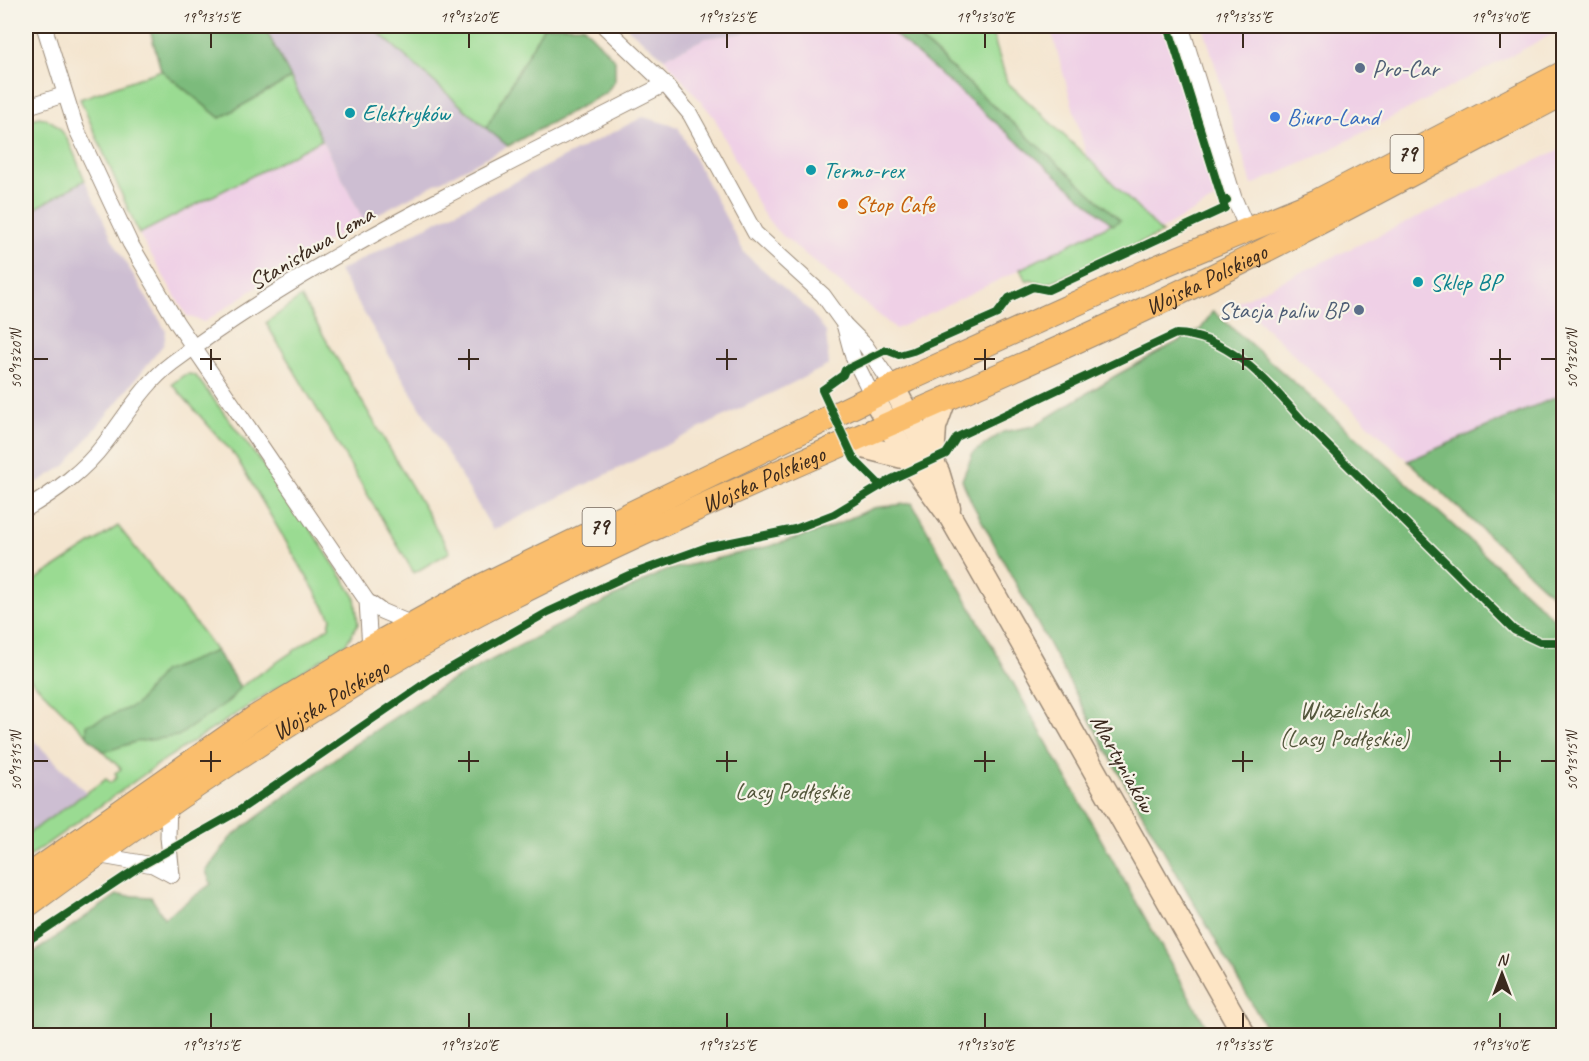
<svg xmlns="http://www.w3.org/2000/svg" width="1589" height="1061" font-family="Caveat,sans-serif">
<style>
.built{fill:#efd0e6}
.industrial{fill:#cdbed2}
.green{fill:#9adb92;stroke:#6a8258;stroke-width:1.5}
.forest{fill:#7bbb7c;stroke:#5b724d;stroke-width:1.5}
.lines{fill:none;stroke-linecap:round;stroke-linejoin:round}
.minor-casing{stroke:#988876;stroke-width:17}
.secondary-casing{stroke:#988876;stroke-width:25}
.primary-casing{stroke:#988876;stroke-width:26}
.minor{stroke:#fff;stroke-width:15}
.secondary{stroke:#fde5c5;stroke-width:22}
.primary{stroke:#fabe6d;stroke-width:24}
.cycleway-casing{stroke:#f7f3e8;stroke-width:11}
.cycleway{stroke:#1b5e20;stroke-width:8}
.ticks{fill:none;stroke:#3b2a1e;stroke-width:2}
.service-dot{fill:#5c6f8a;stroke:#f7f3e8;stroke-width:2}
.culture-dot{fill:#0f9aa8;stroke:#f7f3e8;stroke-width:2}
.shop-dot{fill:#3f7fe0;stroke:#f7f3e8;stroke-width:2}
.food-dot{fill:#e8710a;stroke:#f7f3e8;stroke-width:2}
.labels{text-anchor:middle;dominant-baseline:central;stroke-width:4.5;stroke-linejoin:round;paint-order:stroke}
.shield{fill:#f7f3e8;stroke:#73665b;stroke-width:1.5}
.shield-label{font-size:22px;font-weight:bold;fill:#3b2a1e}
.service-label{font-size:24px;fill:#4e5e75;stroke:#f7f3e8;text-anchor:start}
.culture-label{font-size:24px;fill:#0d838f;stroke:#f7f3e8;text-anchor:start}
.shop-label{font-size:24px;fill:#366cbe;stroke:#f7f3e8;text-anchor:start}
.food-label{font-size:24px;fill:#c56008;stroke:#f7f3e8;text-anchor:start}
.street-label{font-size:24px;fill:#3b2a1e;stroke:#f7f3e8}
.park-label{font-size:24px;fill:#53563b;stroke:#f7f3e8}
.neatline{fill:none;stroke:#3b2a1e;stroke-width:2}
.ticks-label{font-size:15px;text-anchor:middle;fill:#3b2a1e}
</style>
<rect width="100%" height="100%" fill="#f7f3e8"/>
<filter id="ink" filterUnits="userSpaceOnUse"><feTurbulence type="fractalNoise" baseFrequency=".0167" numOctaves="2"/><feDisplacementMap in="SourceGraphic" scale="12" xChannelSelector="R" yChannelSelector="G"/><feConvolveMatrix kernelMatrix="1 2 1 2 8 2 1 2 1" color-interpolation-filters="sRGB"/></filter>
<filter id="wash" filterUnits="userSpaceOnUse"><feTurbulence type="fractalNoise" baseFrequency=".008" numOctaves="4" result="noise"/><feDisplacementMap in="SourceGraphic" scale="24" xChannelSelector="R" yChannelSelector="G"/><feGaussianBlur stdDeviation="1.35" result="paint"/><feColorMatrix in="noise" values="0 0 0 0 0 0 0 0 0 0 0 0 0 0 0 0 0 1.4 0 .05"/><feComposite in="paint" operator="in"/></filter>
<g filter="url(#wash)">
<rect width="100%" height="100%" fill="#f4e5cf"/>
<!-- built -->
<g class="built">
<polygon points="776,26 885,26 1113,225 896,329 776,230 762,212 714,117 664,58 706,38 761,31"/>
<polygon points="1050,26 1164,26 1217,198 1160,230 1087,157"/>
<polygon points="1203,26 1563,26 1564,28 1312,159 1252,185"/>
<polygon points="322,140 364,221 322,244 204,322 187,316 139,234"/>
<polygon points="1563,148 1563,394 1408,461 1238,302"/>
</g>
<!-- industrial -->
<g class="industrial">
<polygon points="264,26 371,26 508,146 364,221"/>
<polygon points="625,26 776,26 761,31 706,38 664,58"/>
<polygon points="643,117 678,127 745,254 809,310 826,332 829,365 493,530 339,271"/>
<polygon points="85,180 112,239 166,331 164,344 66,465 26,489 26,214"/>
<polygon points="26,733 86,792 26,835"/>
</g>
<!-- green -->
<g class="green">
<polygon points="371,26 544,26 486,128"/>
<polygon points="906,26 990,26 1007,82 1087,157 1162,233 1047,284 1038,283 1031,279 1026,281 1020,269 1119,220"/>
<polygon points="161,70 220,118 291,78 322,140 139,234 80,99"/>
<path d="M39,117C67,121 74,157 85,180L26,214V121Z"/>
<polygon points="301,297 450,552 414,573 266,323"/>
<polygon points="190,374 196,376 306,522 355,597 358,624 346,644 167,758 26,859 26,835 106,779 110,783 117,777 115,773 121,769 26,675 26,586 118,526 204,634 240,687 329,627 331,618 236,457 172,384 184,375"/>
</g>
<!-- forest -->
<g class="forest">
<polygon points="149,26 264,26 291,78 220,118 161,70"/>
<polygon points="544,26 583,26 615,60 615,80 606,93 508,146 486,128"/>
<polygon points="885,26 905,26 1120,220 1113,225"/>
<polygon points="1213,311 1391,468 1563,627 1563,1035 1270,1035 1115,766 972,503 962,480 973,453 1003,432 1034,426 1115,376 1201,329"/>
<polygon points="1563,394 1564,394 1563,605 1408,461"/>
<polygon points="912,503 1211,1035 26,1035 26,958 117,895 151,897 164,918 211,884 206,871 231,837 346,750 445,684 664,571 770,546 826,529 873,508"/>
<polygon points="216,651 240,687 230,700 178,736 135,742 104,752 87,736 87,725 136,705 162,672"/>
</g>
</g>
<g filter="url(#ink)">
<g class="lines">
<defs>
<g id="minor">
<polyline points="44,26 76,128 130,243 177,323 367,601 381,611 412,624"/>
<polyline points="604,26 665,84 690,114 755,233 823,295 844,324 865,345 893,386"/>
<polyline points="1181,26 1234,198 1248,231"/>
<polyline points="26,107 63,95"/>
<polyline points="844,324 853,357 872,395"/>
<path d="M26,509C56,491 84,471 105,443C126,416 144,384 172,363C323,250 497,171 665,84"/>
<polyline points="367,601 370,648"/>
<polyline points="169,803 168,837 172,875"/>
<polyline points="96,855 153,865 172,875"/>
</g>
<g id="secondary">
<polyline points="893,386 938,472 949,508"/>
<polyline points="872,395 907,458 951,518 1245,1036"/>
<polyline points="847,443 907,458"/>
<polyline points="933,458 935,427 945,399"/>
</g>
<g id="primary">
<polyline points="26,878 256,717 370,648 484,585 909,379 1148,271 1318,201 1564,73"/>
<path id="s1" d="M26,906C179,794 336,687 505,600C713,494 932,410 1143,310C1286,243 1424,166 1564,93"/>
</g>
</defs>
<!-- minor casing -->
<use href="#minor" class="minor-casing"/>
<!-- secondary casing -->
<use href="#secondary" class="secondary-casing"/>
<!-- primary casing -->
<use href="#primary" class="primary-casing"/>
<!-- minor -->
<use href="#minor" class="minor"/>
<!-- secondary -->
<use href="#secondary" class="secondary"/>
<!-- primary -->
<use href="#primary" class="primary"/>
<defs>
<g id="cycleway">
<polyline points="1168,26 1223,202"/>
<polyline points="881,486 854,459 822,390 843,375 845,370 886,350 899,355 913,351 997,314 1009,298 1033,287 1048,290 1225,208 1223,202 1227,200"/>
<path d="M26,942L139,867L237,812L431,679L548,612L629,575L707,547L795,529L834,514L892,479L946,454L957,437L1176,334C1229,335 1270,384 1302,420L1514,630L1540,642H1564"/>
</g>
</defs>
<!-- cycleway casing -->
<use href="#cycleway" class="cycleway-casing"/>
<!-- cycleway -->
<use href="#cycleway" class="cycleway"/>
</g>
</g>
<!-- ticks -->
<path class="ticks" d="M211,33V48M469,33V48M727,33V48M985,33V48M1243,33V48M1500,33V48M211,349V370M469,349V370M727,349V370M985,349V370M1243,349V370M1500,349V370M33,359H48M200,359H221M458,359H479M716,359H737M974,359H995M1232,359H1253M1490,359H1511M1541,359H1556M211,751V772M469,751V772M727,751V772M985,751V772M1243,751V772M1500,751V772M33,761H48M200,761H221M458,761H479M716,761H737M974,761H995M1232,761H1253M1490,761H1511M1541,761H1556M211,1013V1028M469,1013V1028M727,1013V1028M985,1013V1028M1243,1013V1028M1500,1013V1028"/>
<!-- markers -->
<g class="service-dot">
<circle cx="1360" cy="68" r="6"/>
<circle cx="1359" cy="310" r="6"/>
</g>
<g class="culture-dot">
<circle cx="350" cy="113" r="6"/>
<circle cx="811" cy="170" r="6"/>
<circle cx="1418" cy="282" r="6"/>
</g>
<circle class="shop-dot" cx="1275" cy="117" r="6"/>
<circle class="food-dot" cx="843" cy="204" r="6"/>
<g class="labels">
<!-- shield labels -->
<g class="shield">
<rect x="1390.5" y="135" width="33" height="38" rx="4.5"/>
<rect x="582.5" y="508" width="33" height="38" rx="4.5"/>
</g>
<g class="shield-label">
<text x="1407" y="154">79</text>
<text x="599" y="527">79</text>
</g>
<!-- service labels -->
<g class="service-label">
<text x="1372" y="68">Pro-Car</text>
<text x="1347" y="310" text-anchor="end">Stacja paliw BP</text>
</g>
<!-- culture labels -->
<g class="culture-label">
<text x="362" y="113">Elektryków</text>
<text x="823" y="170">Termo-rex</text>
<text x="1430" y="282">Sklep BP</text>
</g>
<!-- shop labels -->
<g class="shop-label">
<text x="1287" y="117">Biuro-Land</text>
</g>
<!-- food labels -->
<g class="food-label">
<text x="855" y="204">Stop Cafe</text>
</g>
<!-- street labels -->
<g class="street-label">
<text transform="translate(311 248) rotate(-31)">Stanisława Lema</text>
<text stroke="none"><textPath href="#s1" startOffset="1340">Wojska Polskiego</textPath></text>
<text stroke="none"><textPath href="#s1" startOffset="854">Wojska Polskiego</textPath></text>
<text stroke="none"><textPath href="#s1" startOffset="368">Wojska Polskiego</textPath></text>
<text transform="translate(1123 763) rotate(61)">Martyniaków</text>
</g>
<!-- park labels -->
<g class="park-label">
<text x="1344" y="710">Wiązieliska<tspan x="1344" dy="28">(Lasy Podłęskie)</tspan></text>
<text x="792" y="791">Lasy Podłęskie</text>
</g>
</g>
<!-- margin -->
<rect width="1589" height="1061" fill="none" stroke="#f7f3e8" stroke-width="66"/>
<!-- north arrow -->
<g transform="translate(1502 974)" stroke="#f7f3e8" stroke-width="4.5" paint-order="stroke">
<path d="M0-4.5L10 22L0 15L-10 22Z" fill="#3b2a1e"/>
<text y="-9" font-size="16" font-weight="bold" text-anchor="middle" fill="#3b2a1e">N</text>
</g>
<rect x="33" y="33" width="1523" height="995" class="neatline"/>
<g class="ticks-label">
<text x="211" y="22">19°13'15"E</text>
<text x="469" y="22">19°13'20"E</text>
<text x="727" y="22">19°13'25"E</text>
<text x="985" y="22">19°13'30"E</text>
<text x="1243" y="22">19°13'35"E</text>
<text x="1500" y="22">19°13'40"E</text>
<text transform="translate(16 359) rotate(-90)" y="5">50°13'20"N</text>
<text transform="translate(1572 359) rotate(-90)" y="5">50°13'20"N</text>
<text transform="translate(16 761) rotate(-90)" y="5">50°13'15"N</text>
<text transform="translate(1572 761) rotate(-90)" y="5">50°13'15"N</text>
<text x="211" y="1050">19°13'15"E</text>
<text x="469" y="1050">19°13'20"E</text>
<text x="727" y="1050">19°13'25"E</text>
<text x="985" y="1050">19°13'30"E</text>
<text x="1243" y="1050">19°13'35"E</text>
<text x="1500" y="1050">19°13'40"E</text>
</g>
</svg>
